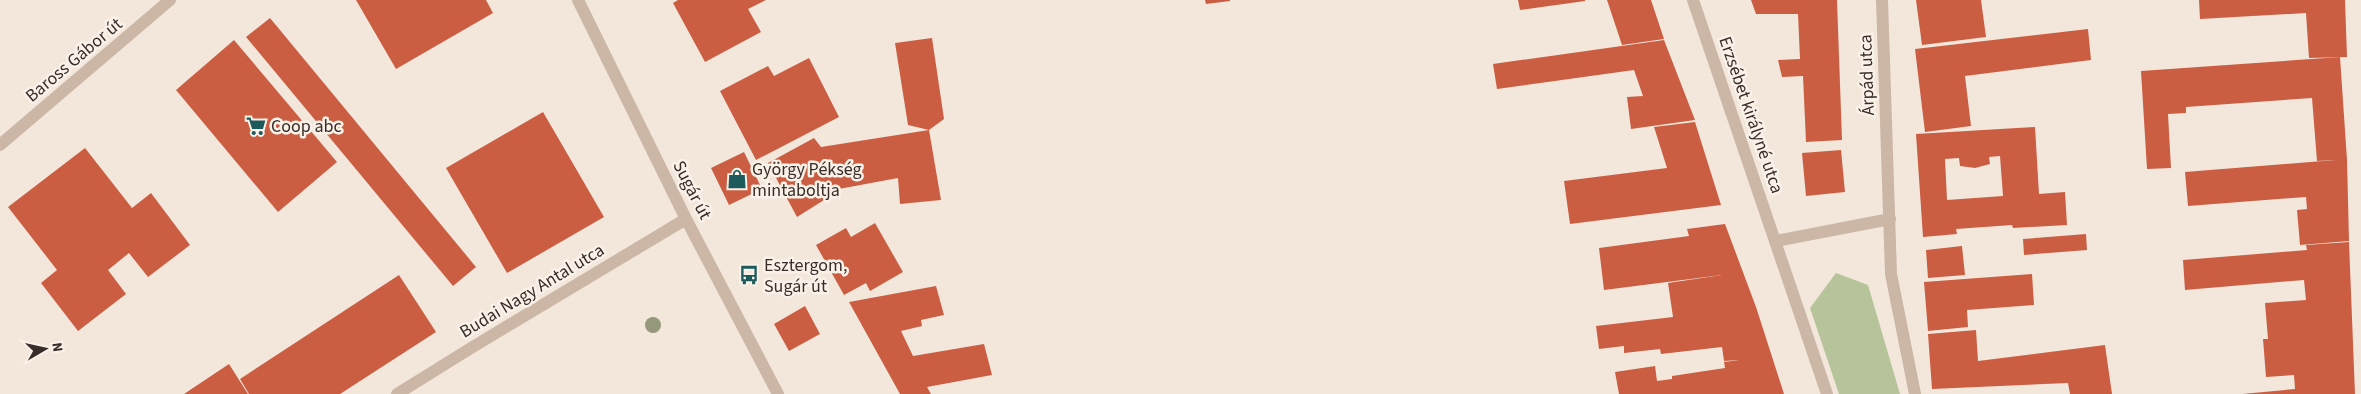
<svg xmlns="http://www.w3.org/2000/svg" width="2361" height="394" font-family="'Source Sans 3',sans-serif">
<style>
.green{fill:#b7c39b}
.building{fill:#cb5e42;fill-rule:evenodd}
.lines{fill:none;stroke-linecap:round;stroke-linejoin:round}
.minor{stroke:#ccb7a7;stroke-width:12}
.tree{fill:#96987b}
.labels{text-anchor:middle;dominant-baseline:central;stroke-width:5;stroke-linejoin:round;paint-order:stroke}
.street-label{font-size:18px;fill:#382d28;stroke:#faf2e9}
.poi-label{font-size:18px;fill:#382d28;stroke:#faf2e9;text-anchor:start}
</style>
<rect width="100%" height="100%" fill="#f3e7dc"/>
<!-- green -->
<polygon class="green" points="1836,273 1868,285 1900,394 1839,394 1810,308"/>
<!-- building -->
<g class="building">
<polygon points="356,0 486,0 493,13 396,69"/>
<polygon points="678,0 766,0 748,9 761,32 705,62 673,3"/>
<polygon points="1205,0 1230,0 1230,1 1206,4"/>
<polygon points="1518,0 1585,0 1585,1 1520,10"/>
<polygon points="1607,0 1651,0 1664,39 1622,45"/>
<polygon points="1751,0 1837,0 1842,140 1806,142 1803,76 1782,77 1778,60 1800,59 1798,14 1756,14"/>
<polygon points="1916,0 1981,0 1986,37 1922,45"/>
<polygon points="2199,0 2345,0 2347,57 2309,58 2306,13 2200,19"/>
<polygon points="270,18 476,267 453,286 246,37"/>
<polygon points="2088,29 2091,60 1965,76 1971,126 1925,132 1915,49"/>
<polygon points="932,38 944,119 929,130 908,125 895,43"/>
<polygon points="234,40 337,162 278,212 176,90"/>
<polygon points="1664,40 1695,120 1631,129 1627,97 1643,96 1634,70 1497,89 1493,64"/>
<polygon points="2340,57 2347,160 2349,241 2300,245 2297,210 2307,209 2306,197 2188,206 2185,172 2335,160 2317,161 2312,98 2186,107 2186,113 2168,114 2171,168 2147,169 2141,71"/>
<polygon points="809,58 839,117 756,160 720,91 768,66 774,76"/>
<polygon points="543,112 604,217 507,273 446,168"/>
<polygon points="1695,122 1721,205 1570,224 1564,181 1667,168 1654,127"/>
<path d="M2035,127L2039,194L2065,192L2067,225L2013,228L2012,225L1956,229L1957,234L1923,237L1916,134ZM2000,156L2003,196L1947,200L1945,159L1959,158L1960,166L1975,168L1990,164L1989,157Z"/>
<polygon points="929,130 941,200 900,204 898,178 828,191 832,195 797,217 768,163 814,138 821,147"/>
<polygon points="85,148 132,208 151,193 190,245 148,277 129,253 108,270 126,294 78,331 41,283 57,270 8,207"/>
<polygon points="1841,150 1845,192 1806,196 1802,153"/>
<polygon points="744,152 762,189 729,205 711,168"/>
<polygon points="875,223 903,272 870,291 866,283 844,295 816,245 846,228 851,237"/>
<polygon points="1725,224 1756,307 1784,394 1619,394 1615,372 1655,366 1657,381 1672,379 1672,376 1725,368 1724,362 1739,360 1724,361 1722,347 1661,354 1660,349 1624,353 1624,346 1599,349 1596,326 1673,317 1668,283 1722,275 1604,290 1599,248 1689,236 1687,229"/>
<polygon points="2086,234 2087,250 2024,255 2023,239"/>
<polygon points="2349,242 2355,394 2242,394 2295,389 2294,375 2266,377 2263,339 2268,339 2265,303 2306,300 2304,280 2185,290 2183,260 2307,250 2306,245"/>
<polygon points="1962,246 1965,275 1928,278 1926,250"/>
<polygon points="2032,274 2034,305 1967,310 1968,327 1928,331 1924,282"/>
<polygon points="399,275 436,332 340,394 249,394 240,379"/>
<polygon points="936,286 944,315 921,320 922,326 901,331 913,356 984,344 992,375 927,387 931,394 900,394 849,302"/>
<polygon points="805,306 820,334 789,351 774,324"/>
<polygon points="1976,330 1978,361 2105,345 2112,394 2070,394 2068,383 1932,389 1928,334"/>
<polygon points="229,364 248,394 184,394"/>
</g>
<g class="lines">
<!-- minor -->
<g class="minor">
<polyline points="578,0 686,219 778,394"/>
<polyline points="1693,0 1827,394"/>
<polyline points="1882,0 1891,274 1915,394"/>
<polyline points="0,145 170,0"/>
<polyline points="1776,241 1890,219"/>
<polyline points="397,394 471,348 686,219"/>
</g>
</g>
<!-- trees -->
<circle class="tree" cx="653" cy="325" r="8"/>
<!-- icons -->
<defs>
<symbol id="supermarket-bare" viewBox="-9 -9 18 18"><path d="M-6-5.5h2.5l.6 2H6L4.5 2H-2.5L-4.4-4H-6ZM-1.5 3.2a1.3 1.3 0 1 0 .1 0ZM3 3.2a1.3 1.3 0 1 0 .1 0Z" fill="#1c5a5c" stroke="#faf2e9" stroke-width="2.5" paint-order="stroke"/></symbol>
<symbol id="shop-bare" viewBox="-9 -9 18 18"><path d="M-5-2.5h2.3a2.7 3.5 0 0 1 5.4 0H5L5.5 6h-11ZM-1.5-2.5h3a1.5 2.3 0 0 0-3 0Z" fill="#1c5a5c" stroke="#faf2e9" stroke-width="2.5" paint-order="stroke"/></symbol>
<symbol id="bus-bare" viewBox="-9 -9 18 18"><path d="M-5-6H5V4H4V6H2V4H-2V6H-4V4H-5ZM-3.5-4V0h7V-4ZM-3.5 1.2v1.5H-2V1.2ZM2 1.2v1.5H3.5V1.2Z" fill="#1c5a5c" stroke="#faf2e9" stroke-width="2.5" paint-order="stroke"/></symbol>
</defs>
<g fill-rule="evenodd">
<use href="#supermarket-bare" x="242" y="112" width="28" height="28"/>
<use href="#shop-bare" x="723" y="165" width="28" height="28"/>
<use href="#bus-bare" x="735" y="261" width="28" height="28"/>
</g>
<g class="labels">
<!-- street labels -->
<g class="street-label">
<text transform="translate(74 60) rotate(-40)">Baross Gábor út</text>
<text transform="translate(1867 75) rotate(-92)">Árpád utca</text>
<text transform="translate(1751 115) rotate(71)">Erzsébet királyné utca</text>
<text transform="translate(692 190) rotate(63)">Sugár út</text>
<text transform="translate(532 291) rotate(-31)">Budai Nagy Antal utca</text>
</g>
<!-- poi labels -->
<g class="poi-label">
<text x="271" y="126">Coop abc</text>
<text x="752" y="169">György Pékség<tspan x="752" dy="21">mintaboltja</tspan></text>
<text x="764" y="265">Esztergom,<tspan x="764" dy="21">Sugár út</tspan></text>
</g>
</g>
<!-- north arrow -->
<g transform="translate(45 349) rotate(81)" stroke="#faf2e9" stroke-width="4" paint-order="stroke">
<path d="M0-4L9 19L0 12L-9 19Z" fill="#382d28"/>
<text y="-8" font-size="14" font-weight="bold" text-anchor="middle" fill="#382d28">N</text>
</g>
</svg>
